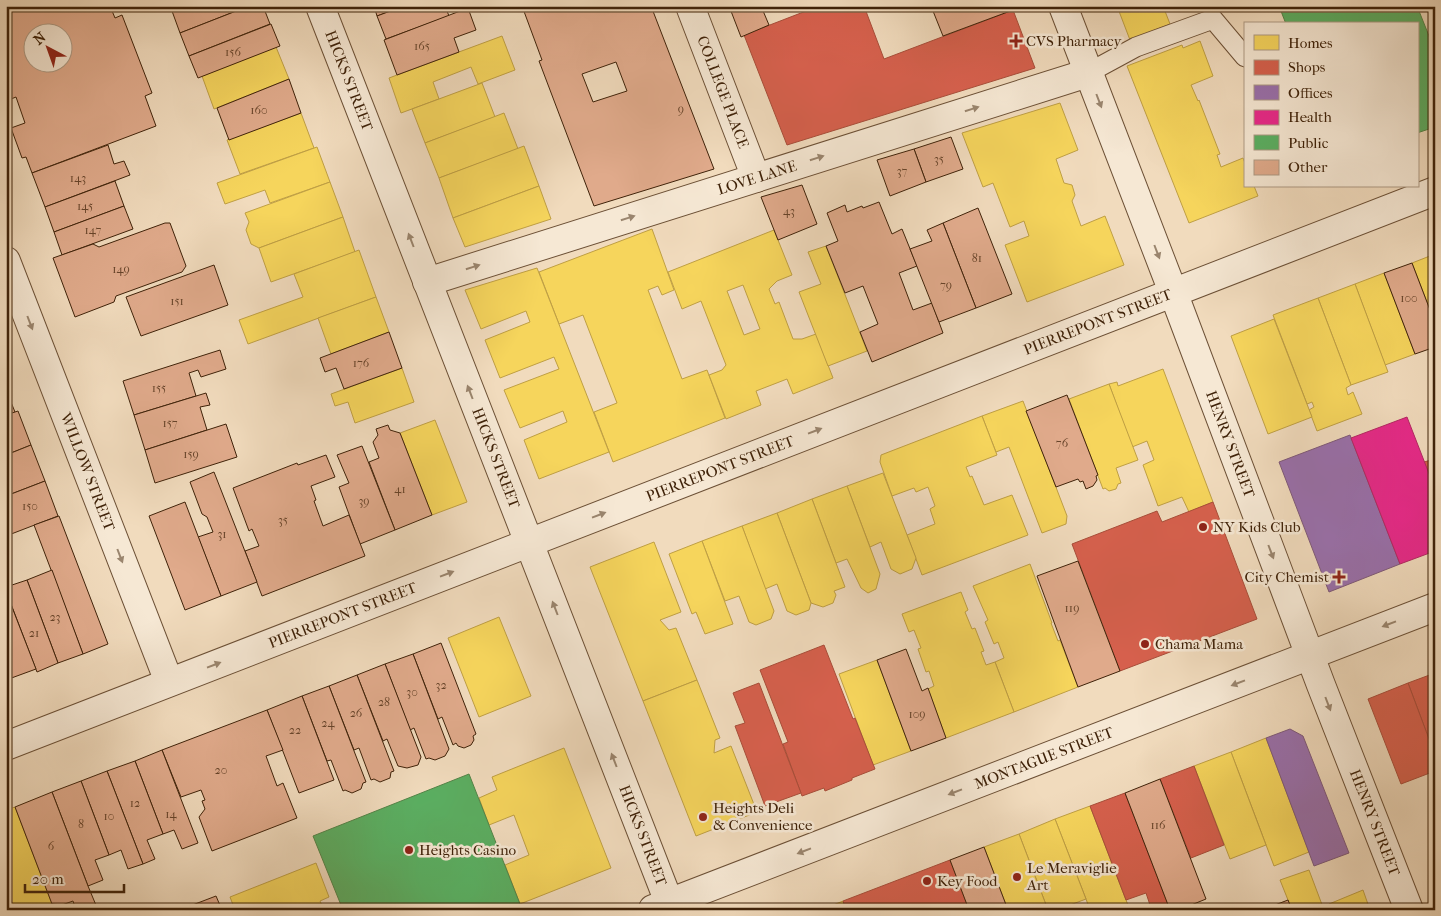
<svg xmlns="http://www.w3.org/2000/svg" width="1441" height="916" font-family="'IM FELL French Canon',serif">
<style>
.homes{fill:#f6d55c;stroke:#bf9f43;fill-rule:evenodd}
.shops{fill:#d6604d;stroke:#a94d39}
.offices{fill:#9970ab;stroke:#7e597a}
.health{fill:#e7298a;stroke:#b52763}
.public{fill:#5aae61;stroke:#528447}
.building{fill:#e0aa8b;stroke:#3f2209;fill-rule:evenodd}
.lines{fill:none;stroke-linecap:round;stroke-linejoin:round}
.lane-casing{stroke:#6c5036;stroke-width:21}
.street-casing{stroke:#6c5036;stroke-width:30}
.lane{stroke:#f6e8d4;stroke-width:19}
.street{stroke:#f6e8d4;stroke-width:28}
.oneway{fill:#9a856e}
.poi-dot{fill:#8f2418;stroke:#f6e8d4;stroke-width:2}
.labels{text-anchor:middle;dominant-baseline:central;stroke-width:5;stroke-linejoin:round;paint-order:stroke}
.number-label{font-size:12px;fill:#67442a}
.poi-label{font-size:15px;fill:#3f2209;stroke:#f6e8d4;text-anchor:start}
.street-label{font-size:15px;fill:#3f2209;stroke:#f6e8d4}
</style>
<rect width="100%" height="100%" fill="#f1dbbd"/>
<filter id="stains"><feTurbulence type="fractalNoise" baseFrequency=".004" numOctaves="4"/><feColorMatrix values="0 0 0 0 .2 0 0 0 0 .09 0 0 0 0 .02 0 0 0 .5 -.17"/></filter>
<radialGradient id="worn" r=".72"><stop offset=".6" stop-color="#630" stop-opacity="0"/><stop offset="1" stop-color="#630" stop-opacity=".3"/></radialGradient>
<!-- homes -->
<g class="homes">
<polygon points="1117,6 1163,6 1170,24 1130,40"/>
<polygon points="502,36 515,70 478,84 471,67 433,82 439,99 401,113 389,78"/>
<polygon points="1200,41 1213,76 1191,85 1198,101 1199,100 1220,154 1217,155 1221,167 1243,158 1245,163 1245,186 1254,186 1258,196 1189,223 1127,66 1182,45 1183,48"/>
<polygon points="276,47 289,79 214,109 202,76"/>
<polygon points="482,83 495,117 425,143 412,109"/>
<polygon points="1060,103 1078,150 1056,159 1064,183 1072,185 1075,195 1072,201 1081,226 1105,216 1124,265 1027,302 1005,245 1029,236 1024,221 1010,227 993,183 983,187 962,133"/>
<polygon points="301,113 314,148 240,174 227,140"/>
<polygon points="504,113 518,149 439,178 425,143"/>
<polygon points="524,146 539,186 453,218 439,178"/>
<polygon points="317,147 330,182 270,203 265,190 225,204 217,183"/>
<polygon points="330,182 343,217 259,248 251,244 246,230 249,222 245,213"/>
<polygon points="539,186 551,219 465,247 453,218"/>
<polygon points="343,217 355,252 271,282 259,248"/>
<polygon points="652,229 674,290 662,295 658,286 648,290 682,379 707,370 725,418 613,462 594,412 617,403 583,315 559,324 539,272"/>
<path d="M774,230L792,275L777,281L769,289L775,304L779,302L793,339H802L816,334L833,378L793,394L787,379L756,391L761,405L726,419L709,375L722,370L726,365L701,301L682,309L668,272ZM743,285L760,329L744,335L727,291Z"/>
<polygon points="826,246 867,351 828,366 799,292 821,284 808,252"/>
<polygon points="359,250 376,297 248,344 239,320 303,297 294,274"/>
<polygon points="1435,254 1435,323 1412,263"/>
<polygon points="537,268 609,452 539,479 524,440 567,422 563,411 520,428 504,390 559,369 554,357 500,378 485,340 530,322 526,311 481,329 465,290"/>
<polygon points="1384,273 1415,354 1385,365 1355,284"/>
<polygon points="1355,284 1388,372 1351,385 1318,298"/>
<polygon points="376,297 389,332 331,354 318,318"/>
<polygon points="1318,298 1351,385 1346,388 1348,395 1353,392 1362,414 1317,431 1309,410 1314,407 1312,402 1307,404 1273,315"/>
<polygon points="1274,319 1312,417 1268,434 1231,336"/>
<polygon points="402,368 414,402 355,423 348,402 335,406 331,394"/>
<polygon points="1163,369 1213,502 1189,512 1182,497 1158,506 1143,465 1154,460 1147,441 1132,447 1109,384 1117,382 1118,386"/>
<polygon points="1109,384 1138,460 1116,468 1121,483 1118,484 1116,489 1109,491 1105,488 1103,489 1069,399"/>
<polygon points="1023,401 1067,516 1066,524 1042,533 1009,447 996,452 982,416"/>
<polygon points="982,416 997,455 966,467 970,477 972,476 984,505 1012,495 1028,535 922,575 907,535 935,524 930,509 935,506 928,487 916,492 914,488 892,496 880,462 881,455"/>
<polygon points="435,420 467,502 432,515 400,433"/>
<polygon points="883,473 916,558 912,569 900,574 891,569 881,542 870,547 847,486"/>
<polygon points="847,486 880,574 876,589 868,593 861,588 847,559 836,563 812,499"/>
<polygon points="812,499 845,587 834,591 836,595 833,603 823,607 811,603 777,513"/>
<polygon points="777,513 811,603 809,610 796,615 787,611 777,584 765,589 742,526"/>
<polygon points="742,526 774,611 771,619 756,625 749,622 739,596 725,601 702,541"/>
<polygon points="702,541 733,624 705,634 696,612 692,614 669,554"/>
<polygon points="654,542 681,612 660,620 669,630 676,628 697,680 643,701 590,567"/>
<polygon points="1030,564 1052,623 1051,623 1058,641 1060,640 1078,687 1014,712 995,662 1004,658 998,642 994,644 985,622 988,620 973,586"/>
<polygon points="961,592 968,610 965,612 972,629 975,628 984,651 981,652 986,665 995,662 1014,712 946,738 928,689 934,686 929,671 926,672 918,649 921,648 914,630 909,632 902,614"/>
<polygon points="499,617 531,696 479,717 448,638"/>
<polygon points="877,660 911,751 873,765 839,674"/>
<polygon points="697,680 720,738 715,740 714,753 731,746 757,812 696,836 643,701"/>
<polygon points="1266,738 1309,852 1274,866 1231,752"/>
<polygon points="564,748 611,868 520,904 505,865 529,855 514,815 489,825 479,798 497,790 492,777"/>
<polygon points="1231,752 1266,845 1230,859 1194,766"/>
<polygon points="1090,806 1126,900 1130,910 1090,910 1086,899 1055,819"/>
<polygon points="15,807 52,904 54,910 6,910 6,810"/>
<polygon points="1055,819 1086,899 1062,908 1063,910 1048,910 1019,834"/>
<polygon points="1019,834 1048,910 1008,910 984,847"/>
<polygon points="316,863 329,897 320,901 324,910 235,910 230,897"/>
<polygon points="1309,870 1324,910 1292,910 1280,880"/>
<polygon points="1363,890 1370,910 1331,910 1329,904"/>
<polygon points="843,901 846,910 821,910"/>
</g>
<!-- shops -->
<g class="shops">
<polygon points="819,6 864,6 884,59 1013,10 1035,68 787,145 744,35"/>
<polygon points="1435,459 1435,489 1424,462"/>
<polygon points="1213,502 1257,619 1120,671 1072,544 1157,511 1162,522"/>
<polygon points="824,645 853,719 855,718 875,769 852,778 852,780 825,791 824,788 802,796 783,744 788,742 760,670"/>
<polygon points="1435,673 1435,755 1408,683"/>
<polygon points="759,683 801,793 765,806 735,726 745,723 733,693"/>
<polygon points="1408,683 1435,755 1435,771 1401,784 1368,699"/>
<polygon points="1194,766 1224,845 1191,858 1160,779"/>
<polygon points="1125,793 1170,910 1137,910 1150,905 1146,893 1126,900 1090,806"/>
<polygon points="950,860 969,910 846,910 843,901"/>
</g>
<!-- offices -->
<g class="offices">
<polygon points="1350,435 1400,564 1329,592 1279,462"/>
<polygon points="1290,729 1303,736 1349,853 1314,866 1266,738"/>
</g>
<!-- health -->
<polygon class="health" points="1407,417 1435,489 1435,551 1400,564 1351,438"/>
<!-- public -->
<g class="public">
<polygon points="1279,6 1417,6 1435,51 1435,127 1417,133 1417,24 1286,24"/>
<polygon points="469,774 520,904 504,910 343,910 313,836"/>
</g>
<!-- building -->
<g class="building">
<path d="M6,6H110L115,18L122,15L152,93L145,96L156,126L32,173L26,157L22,158L11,128L25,123L16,97L6,101ZM32,32H62V62H32Z"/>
<polygon points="185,6 249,6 180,33 172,11"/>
<polygon points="249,6 263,6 270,24 189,56 180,33"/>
<polygon points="374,6 404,6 377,16"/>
<polygon points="404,6 445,6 449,16 386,39 377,16"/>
<path d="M522,6H651L714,169L594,206L539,61L542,60ZM616,62L627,91L593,102L582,74Z"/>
<polygon points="729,6 761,6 769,25 741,37"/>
<polygon points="931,6 1011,6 1013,10 943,36"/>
<polygon points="468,8 476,30 454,38 459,52 397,75 384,40"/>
<polygon points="271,24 280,46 198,78 189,56"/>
<polygon points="289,79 301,113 229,140 217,108"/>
<polygon points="951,137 963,169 926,182 914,149"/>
<polygon points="108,145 114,164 124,161 130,175 45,207 32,173"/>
<polygon points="914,149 926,182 890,196 877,160"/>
<polygon points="115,181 124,206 54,232 45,207"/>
<polygon points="802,185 817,224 778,240 761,197"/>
<polygon points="879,202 892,234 902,229 917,266 899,273 913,310 932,303 943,333 872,362 860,332 878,324 863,286 845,293 826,246 838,241 827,213 845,205 847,212 862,206 863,208"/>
<polygon points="124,206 133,229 62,255 54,232"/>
<polygon points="978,208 1012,294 976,308 943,223"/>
<polygon points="165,223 170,223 186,266 182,272 116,296 114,302 75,317 53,258 93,244 99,247"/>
<polygon points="943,223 976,308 939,322 910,249 932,241 927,230"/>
<polygon points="1412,263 1435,323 1435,347 1415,354 1384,273"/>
<polygon points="214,265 228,305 141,336 126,297"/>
<polygon points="389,332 402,368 344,389 336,368 325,372 320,358"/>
<polygon points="220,350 226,369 201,377 198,370 189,373 196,396 134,415 123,381"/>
<polygon points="6,390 15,412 6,415"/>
<polygon points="206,393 210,405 200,407 207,430 145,450 134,415"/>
<polygon points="1067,395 1098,475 1096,476 1097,480 1093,486 1086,489 1083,481 1080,482 1078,479 1056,487 1026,411"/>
<polygon points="18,411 31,445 6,455 6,415"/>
<polygon points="226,424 237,457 155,483 145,450"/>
<polygon points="388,425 390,430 400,433 432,515 395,530 369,462 379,458 373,442 378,435 376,429"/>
<polygon points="31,445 45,481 6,496 6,455"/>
<polygon points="362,446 395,530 360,544 339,487 349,483 337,455"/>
<polygon points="326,455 335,477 311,486 316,500 314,501 323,526 349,515 365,556 262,596 245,551 259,546 252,529 249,531 233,488 297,463 298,465"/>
<polygon points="214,472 257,582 221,596 198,537 213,532 207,517 202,514 190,482"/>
<polygon points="45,481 58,516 6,536 6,496"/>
<polygon points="185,502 221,596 185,610 149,516"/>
<polygon points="59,516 108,644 83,654 34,525"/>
<polygon points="1078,561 1120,671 1078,687 1037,576"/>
<polygon points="52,570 83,654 58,663 27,580"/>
<polygon points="27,580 58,663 37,672 6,591 6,587"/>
<polygon points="10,602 36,669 6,680 6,604"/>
<polygon points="441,643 476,734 473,736 474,740 471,745 464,748 458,746 456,743 453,745 442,717 438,719 413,654"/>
<polygon points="906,649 922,691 928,688 946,738 911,751 877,660"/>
<polygon points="413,654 449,749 445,756 435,760 429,758 426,759 414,728 410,730 385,664"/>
<polygon points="385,664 421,757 418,765 407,768 398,766 387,739 383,741 357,675"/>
<polygon points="357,675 394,771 391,772 390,778 380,782 374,779 371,780 359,748 354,750 329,686"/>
<polygon points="329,686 366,782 363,783 361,789 352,793 345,790 343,791 331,760 327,761 302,696"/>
<polygon points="302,696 334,780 299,793 267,710"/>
<polygon points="267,710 283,750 266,756 277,786 283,783 297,818 212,851 199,817 205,809 202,801 205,800 201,790 181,797 162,750"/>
<polygon points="162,750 198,843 182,849 174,830 163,834 135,761"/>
<polygon points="135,761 163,834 147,840 155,859 143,864 107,771"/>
<polygon points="107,771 143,864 128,869 121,850 109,855 81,781"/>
<polygon points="1160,779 1206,899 1179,910 1170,910 1125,793"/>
<polygon points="81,781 109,855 95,860 103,880 88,886 52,792"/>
<polygon points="52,792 88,886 98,910 76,910 73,901 62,905 52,904 15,807"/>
<polygon points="984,847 1008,910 969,910 950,860"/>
<polygon points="216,896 222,910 182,910 182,909"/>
<polygon points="1288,900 1292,910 1262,910"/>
</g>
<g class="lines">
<defs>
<polyline id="lane" points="1088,73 1136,47 1213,19 1245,57"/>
<g id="street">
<path id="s1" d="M320,6L672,910"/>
<path id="s2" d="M690,6L756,178"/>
<path id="s3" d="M1063,6L1173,292L1321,685L1409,910"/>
<path id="s4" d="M6,261L169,682"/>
<path id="s5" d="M427,282L1088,73"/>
<path id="s6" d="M6,746L1435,191"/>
<path id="s7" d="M653,909L1435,607"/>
</g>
</defs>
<!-- lane casing -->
<use href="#lane" class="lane-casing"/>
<!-- street casing -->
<use href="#street" class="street-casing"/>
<!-- lane -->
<use href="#lane" class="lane"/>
<!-- street -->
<use href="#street" class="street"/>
</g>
<!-- one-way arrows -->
<defs><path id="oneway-solid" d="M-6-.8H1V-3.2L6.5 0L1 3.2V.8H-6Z" transform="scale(1.25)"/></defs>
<g class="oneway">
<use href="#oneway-solid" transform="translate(1099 101) rotate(69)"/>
<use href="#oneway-solid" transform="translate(972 109) rotate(-18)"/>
<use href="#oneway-solid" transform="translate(817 158) rotate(-18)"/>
<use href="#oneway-solid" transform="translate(628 218) rotate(-18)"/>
<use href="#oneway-solid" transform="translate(411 240) rotate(-111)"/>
<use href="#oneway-solid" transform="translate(1157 252) rotate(69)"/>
<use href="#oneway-solid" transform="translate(473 267) rotate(-18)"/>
<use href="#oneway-solid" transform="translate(30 323) rotate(69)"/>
<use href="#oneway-solid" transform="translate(470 392) rotate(-111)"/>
<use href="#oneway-solid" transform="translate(815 431) rotate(-21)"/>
<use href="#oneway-solid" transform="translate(599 515) rotate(-21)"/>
<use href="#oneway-solid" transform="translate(1271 552) rotate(69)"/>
<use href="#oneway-solid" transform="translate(120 556) rotate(69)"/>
<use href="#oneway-solid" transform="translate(447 574) rotate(-21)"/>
<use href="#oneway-solid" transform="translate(555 608) rotate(-111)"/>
<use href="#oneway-solid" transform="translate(1389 624) rotate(159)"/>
<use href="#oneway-solid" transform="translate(214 665) rotate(-21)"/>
<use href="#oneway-solid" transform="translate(1238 683) rotate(159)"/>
<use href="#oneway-solid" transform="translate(1328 704) rotate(69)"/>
<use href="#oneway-solid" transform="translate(614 760) rotate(-111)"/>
<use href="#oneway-solid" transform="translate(955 792) rotate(159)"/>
<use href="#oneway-solid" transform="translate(804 851) rotate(159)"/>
</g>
<!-- markers -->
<g class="poi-dot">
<path d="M1013.5 33.5h5v5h5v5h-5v5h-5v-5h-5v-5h5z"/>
<circle cx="1203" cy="527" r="5"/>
<path d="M1336.5 569.5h5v5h5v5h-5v5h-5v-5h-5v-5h5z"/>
<circle cx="1145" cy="644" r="5"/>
<circle cx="703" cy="817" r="5"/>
<circle cx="409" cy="850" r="5"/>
<circle cx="1017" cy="877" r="5"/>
<circle cx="927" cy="881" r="5"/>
</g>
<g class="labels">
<!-- number labels -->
<g class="number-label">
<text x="422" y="46">165</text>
<text x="233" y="52">156</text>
<text x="681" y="109">9</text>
<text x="259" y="110">160</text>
<text x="939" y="159">35</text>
<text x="902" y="171">37</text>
<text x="78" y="178">143</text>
<text x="85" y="206">145</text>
<text x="789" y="211">43</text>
<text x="93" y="230">147</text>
<text x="977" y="258">81</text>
<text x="121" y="269">149</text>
<text x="946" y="285">79</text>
<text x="1409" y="298">100</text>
<text x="177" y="301">151</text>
<text x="361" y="363">176</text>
<text x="159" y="388">155</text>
<text x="170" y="423">157</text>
<text x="1062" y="443">76</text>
<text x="191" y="454">159</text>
<text x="400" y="489">41</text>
<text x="364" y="501">39</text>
<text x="30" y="506">150</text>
<text x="283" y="520">35</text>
<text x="222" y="534">31</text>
<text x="1072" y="608">119</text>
<text x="55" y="617">23</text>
<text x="34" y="633">21</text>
<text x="441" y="685">32</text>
<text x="412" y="692">30</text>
<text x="384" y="702">28</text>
<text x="356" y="713">26</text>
<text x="917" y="714">109</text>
<text x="328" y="723">24</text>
<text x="295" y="730">22</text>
<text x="221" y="770">20</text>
<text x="135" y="803">12</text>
<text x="171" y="814">14</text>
<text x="109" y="816">10</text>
<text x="81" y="824">8</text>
<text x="1158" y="825">116</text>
<text x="51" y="846">6</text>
</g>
<!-- poi labels -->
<g class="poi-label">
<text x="1026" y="41">CVS Pharmacy</text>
<text x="1213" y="527">NY Kids Club</text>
<text x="1329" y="577" text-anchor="end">City Chemist</text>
<text x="1155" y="644">Chama Mama</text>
<text x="713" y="808">Heights Deli<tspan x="713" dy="17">&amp; Convenience</tspan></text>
<text x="419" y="850">Heights Casino</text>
<text x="1027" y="868">Le Meraviglie<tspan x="1027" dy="17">Art</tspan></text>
<text x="937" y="881">Key Food</text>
</g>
<!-- street labels -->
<g class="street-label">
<text stroke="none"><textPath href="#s1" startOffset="80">HICKS STREET</textPath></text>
<text stroke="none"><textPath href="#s2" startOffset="92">COLLEGE PLACE</textPath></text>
<text stroke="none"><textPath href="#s5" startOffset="346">LOVE LANE</textPath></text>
<text stroke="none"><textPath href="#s6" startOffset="1171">PIERREPONT STREET</textPath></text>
<text stroke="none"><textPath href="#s3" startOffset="469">HENRY STREET</textPath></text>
<text stroke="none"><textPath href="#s1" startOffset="485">HICKS STREET</textPath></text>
<text stroke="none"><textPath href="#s6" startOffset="766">PIERREPONT STREET</textPath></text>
<text stroke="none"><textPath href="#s4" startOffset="226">WILLOW STREET</textPath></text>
<text stroke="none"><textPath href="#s6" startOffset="361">PIERREPONT STREET</textPath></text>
<text stroke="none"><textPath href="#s7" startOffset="419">MONTAGUE STREET</textPath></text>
<text stroke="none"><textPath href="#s3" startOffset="874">HENRY STREET</textPath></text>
<text stroke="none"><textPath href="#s1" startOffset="890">HICKS STREET</textPath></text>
</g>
</g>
<!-- margin -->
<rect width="1441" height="916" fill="none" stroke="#f1dbbd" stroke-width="25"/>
<rect x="8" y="8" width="1426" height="901" fill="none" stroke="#3f2209" stroke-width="2.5"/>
<rect x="12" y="12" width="1416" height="891" fill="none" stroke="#3f2209"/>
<!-- legend -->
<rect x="1244" y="22" width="175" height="165" fill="#f6e8d4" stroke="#ad9983"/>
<rect x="1254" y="35" width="25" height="15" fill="#f6d55c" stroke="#ad9983"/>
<text x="1288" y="48" font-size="15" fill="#3f2209">Homes</text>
<rect x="1254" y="60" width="25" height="15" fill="#d6604d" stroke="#ad9983"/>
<text x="1288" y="72" font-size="15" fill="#3f2209">Shops</text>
<rect x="1254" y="85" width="25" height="15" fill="#9970ab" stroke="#ad9983"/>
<text x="1288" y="98" font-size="15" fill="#3f2209">Offices</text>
<rect x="1254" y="110" width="25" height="15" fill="#e7298a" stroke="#ad9983"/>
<text x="1288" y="122" font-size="15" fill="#3f2209">Health</text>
<rect x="1254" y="135" width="25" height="15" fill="#5aae61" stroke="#ad9983"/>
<text x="1288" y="148" font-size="15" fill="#3f2209">Public</text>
<rect x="1254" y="160" width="25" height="15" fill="#e0aa8b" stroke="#ad9983"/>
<text x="1288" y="172" font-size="15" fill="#3f2209">Other</text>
<!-- north arrow -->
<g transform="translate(48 48) rotate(319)"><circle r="24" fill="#f6e8d4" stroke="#ad9983"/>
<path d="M0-4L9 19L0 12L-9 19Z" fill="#8f2418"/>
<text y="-8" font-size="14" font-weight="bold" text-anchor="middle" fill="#3f2209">N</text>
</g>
<!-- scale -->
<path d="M25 884v8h99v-8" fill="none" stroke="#3f2209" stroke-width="2.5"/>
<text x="32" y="884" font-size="15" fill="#3f2209" stroke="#f6e8d4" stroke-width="4" paint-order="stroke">20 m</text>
<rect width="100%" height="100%" filter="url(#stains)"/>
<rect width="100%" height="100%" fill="url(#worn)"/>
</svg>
